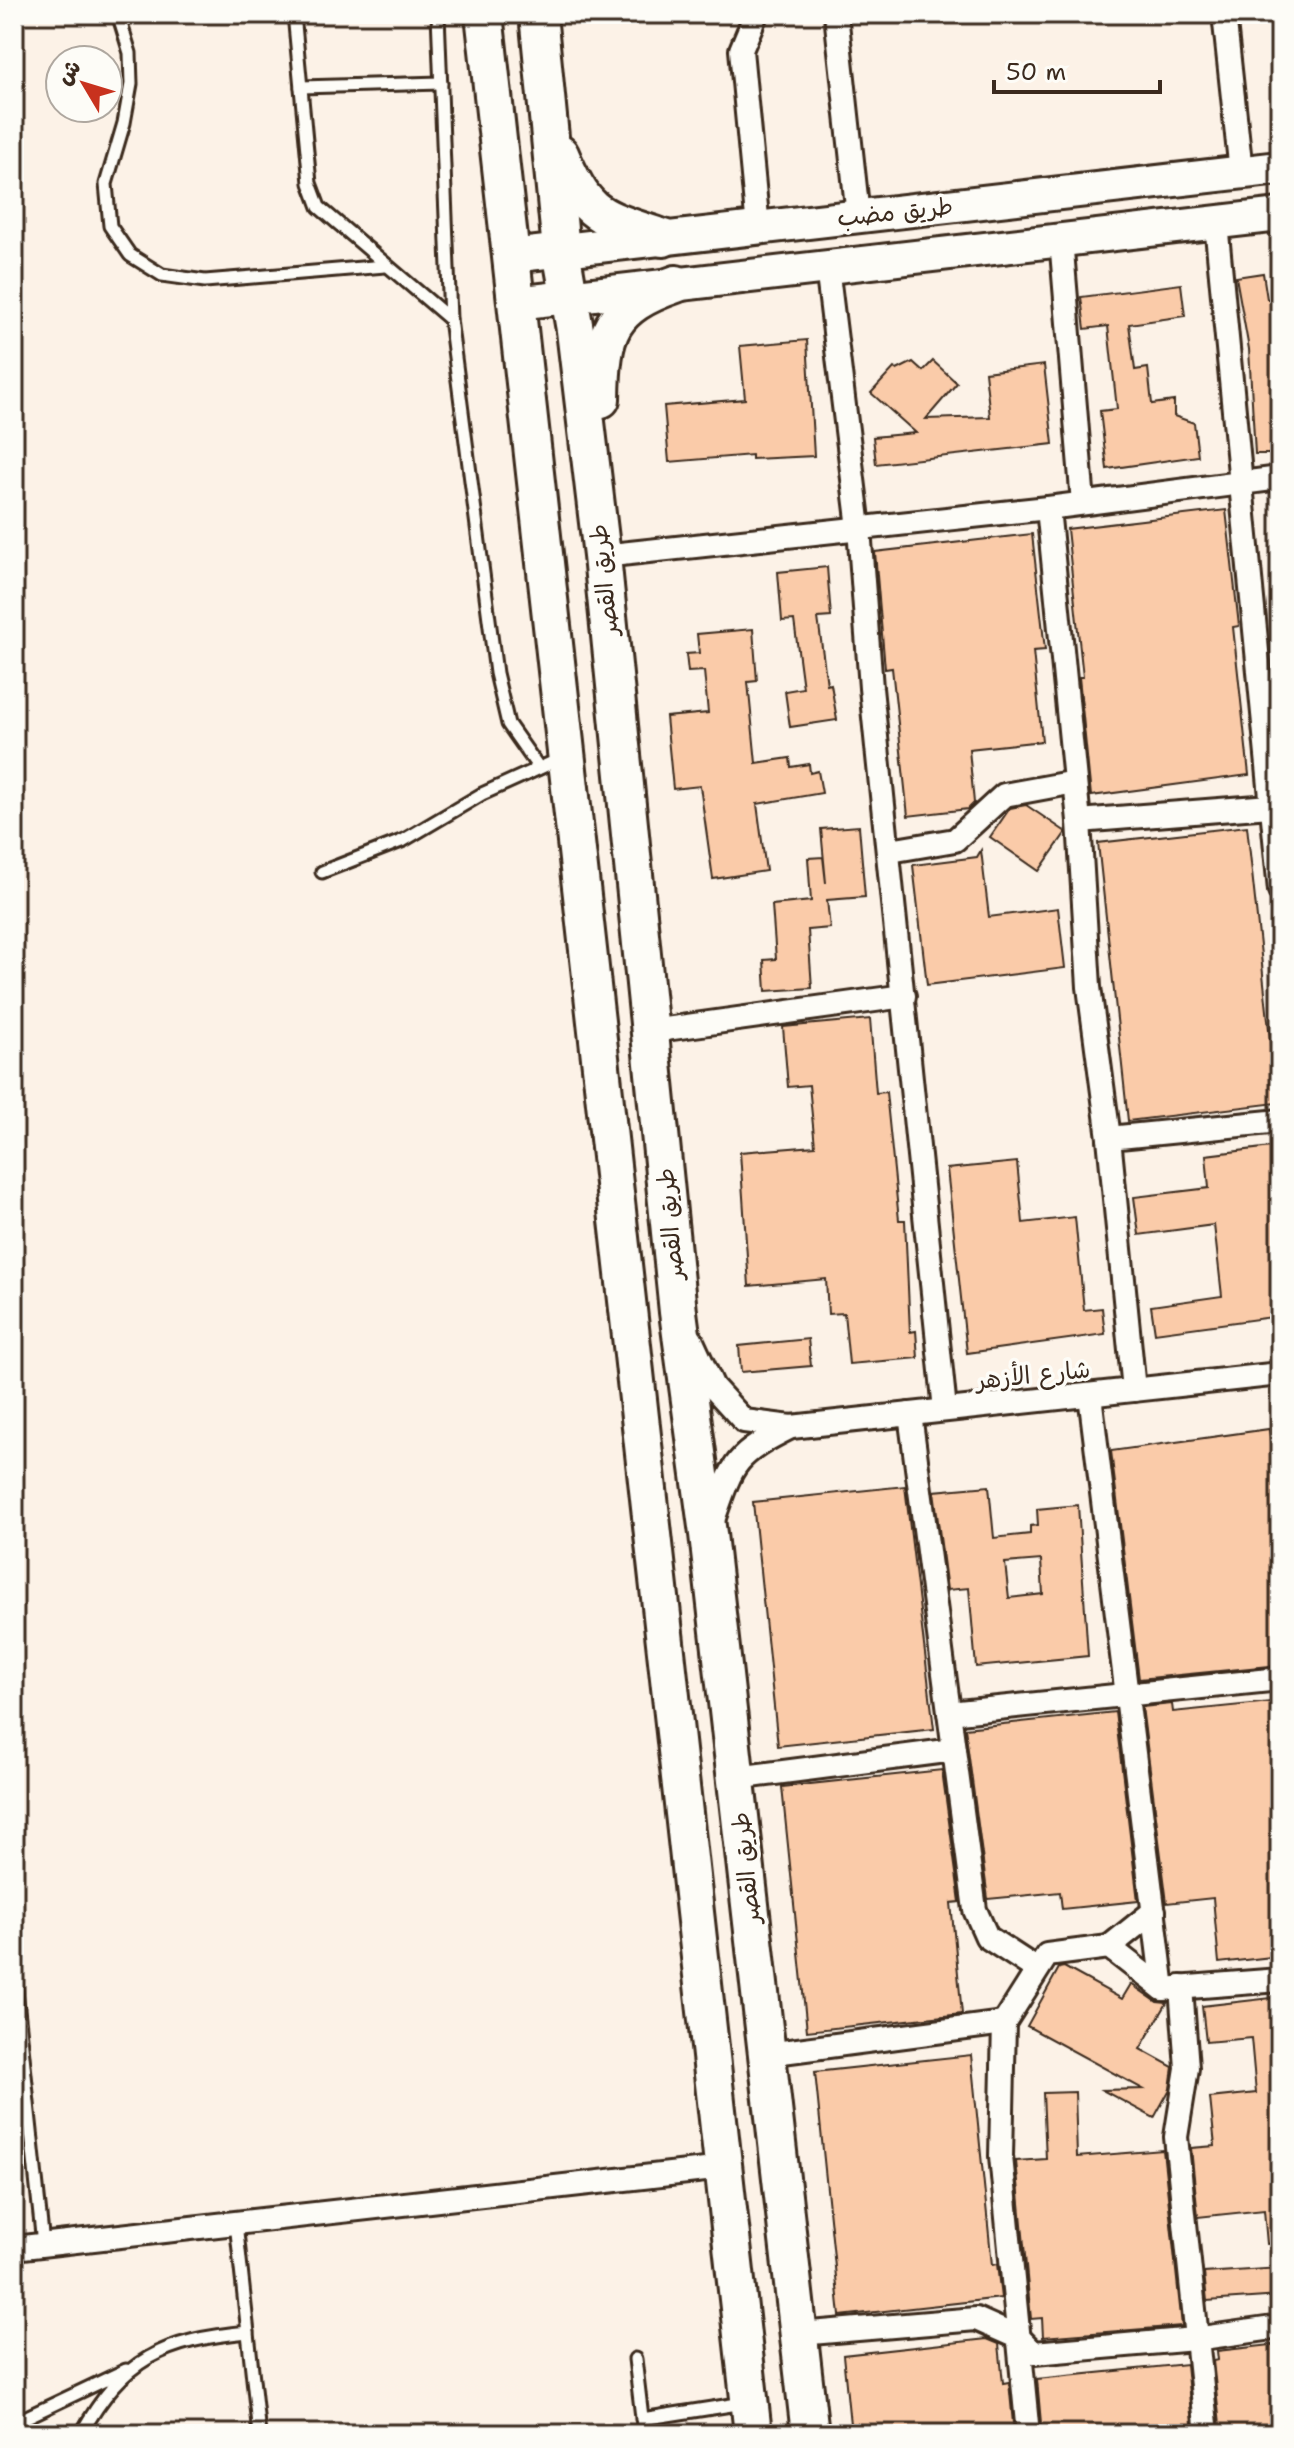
<svg xmlns="http://www.w3.org/2000/svg" width="1294" height="2448" font-family="'Shantell Sans','Playpen Sans Arabic',sans-serif">
<style>
.building{fill:#facba9;stroke:#3b2a1e;stroke-width:2;fill-rule:evenodd}
.lines{fill:none;stroke-linecap:round;stroke-linejoin:round}
.service-casing{stroke:#3b2a1e;stroke-width:17}
.minor-casing{stroke:#3b2a1e;stroke-width:28}
.secondary-casing{stroke:#3b2a1e;stroke-width:38}
.primary-casing{stroke:#3b2a1e;stroke-width:42}
.service{stroke:#fdfcf7;stroke-width:11}
.minor{stroke:#fdfcf7;stroke-width:22}
.secondary{stroke:#fdfcf7;stroke-width:32}
.primary{stroke:#fdfcf7;stroke-width:36}
.labels{text-anchor:middle;dominant-baseline:central;stroke-width:7;stroke-linejoin:round;paint-order:stroke}
.street-label{font-size:24px;fill:#3b2a1e;stroke:#fdfcf7}
</style>
<rect width="100%" height="100%" fill="#fcf2e7"/>
<filter id="ink" filterUnits="userSpaceOnUse"><feTurbulence type="fractalNoise" baseFrequency=".0125" numOctaves="2"/><feDisplacementMap in="SourceGraphic" scale="16" xChannelSelector="R" yChannelSelector="G"/><feConvolveMatrix kernelMatrix="1 2 1 2 8 2 1 2 1" color-interpolation-filters="sRGB"/></filter>
<g filter="url(#ink)">
<!-- building -->
<g class="building">
<polygon points="1263,273 1267,299 1280,299 1280,454 1255,454 1249,349 1236,277"/>
<polygon points="1181,284 1185,316 1129,324 1135,370 1148,368 1152,404 1174,401 1174,416 1194,423 1198,456 1107,469 1100,411 1117,409 1108,326 1085,329 1081,297"/>
<polygon points="807,340 814,456 752,459 752,455 669,462 664,406 745,399 740,346"/>
<polygon points="933,361 957,383 926,419 990,417 985,372 1044,365 1053,444 876,464 873,437 916,433 871,393 894,368 897,370 913,362 923,371"/>
<polygon points="1226,510 1239,626 1233,627 1249,775 1091,796 1079,677 1083,677 1067,529"/>
<polygon points="1032,534 1045,650 1033,651 1042,741 969,749 974,803 968,809 908,816 892,668 885,669 875,552"/>
<polygon points="827,567 831,617 818,618 827,685 831,684 837,720 790,727 785,691 803,688 794,620 782,621 778,572"/>
<polygon points="753,629 757,681 748,682 756,763 790,758 791,767 809,764 810,773 818,771 822,793 757,804 766,871 713,879 700,786 673,789 666,717 708,713 704,671 688,672 686,654 699,653 697,634"/>
<polygon points="1026,805 1066,832 1039,871 990,837 1010,808"/>
<polygon points="859,826 865,897 827,900 830,928 808,930 812,988 766,991 764,960 776,959 772,905 811,901 808,858 823,857 826,883 821,829"/>
<polygon points="1247,826 1277,1103 1128,1121 1098,843"/>
<polygon points="981,850 989,917 1058,908 1065,968 927,985 913,865 977,857"/>
<polygon points="870,1019 876,1093 886,1092 899,1220 905,1220 910,1332 916,1331 918,1358 849,1364 844,1313 828,1314 826,1279 749,1286 740,1152 815,1146 809,1085 788,1087 783,1027"/>
<polygon points="1280,1146 1280,1316 1155,1333 1151,1306 1222,1296 1214,1225 1139,1235 1134,1197 1209,1188 1206,1155"/>
<polygon points="1017,1162 1023,1223 1075,1217 1084,1310 1102,1308 1105,1334 967,1353 947,1169"/>
<polygon points="808,1339 811,1366 741,1372 739,1346"/>
<polygon points="1269,1429 1280,1511 1280,1665 1139,1679 1111,1451"/>
<polygon points="905,1486 934,1729 778,1746 753,1502"/>
<path d="M989,1486L994,1538L1030,1534V1526L1038,1525L1037,1509L1078,1505L1088,1656L976,1667L969,1588L947,1590L934,1491ZM1041,1560L1043,1594L1009,1598L1005,1563Z"/>
<polygon points="1280,1701 1280,1956 1219,1963 1213,1898 1167,1903 1142,1707 1172,1704 1173,1712"/>
<polygon points="1115,1712 1138,1901 1062,1909 1060,1892 988,1899 965,1728"/>
<polygon points="942,1770 960,1902 951,1903 962,2014 807,2031 782,1787"/>
<polygon points="1064,1967 1122,1999 1131,1984 1157,2002 1167,2003 1140,2049 1173,2067 1170,2089 1154,2118 1102,2090 1143,2089 1027,2026 1059,1968"/>
<polygon points="1280,1997 1280,2243 1267,2244 1264,2210 1198,2217 1191,2148 1215,2146 1210,2098 1256,2093 1251,2038 1206,2042 1202,2006"/>
<polygon points="971,2055 992,2265 997,2264 1001,2298 840,2316 815,2072"/>
<polygon points="1075,2092 1077,2157 1163,2150 1182,2326 1043,2337 1042,2318 1031,2319 1016,2161 1046,2159 1043,2093"/>
<polygon points="1280,2268 1280,2296 1207,2301 1204,2273"/>
<polygon points="987,2339 999,2344 1003,2383 1009,2382 1014,2434 851,2434 843,2355"/>
<polygon points="1280,2344 1280,2434 1221,2434 1213,2361 1218,2360 1217,2351"/>
<polygon points="1186,2364 1193,2434 1042,2434 1037,2379"/>
</g>
<g class="lines">
<defs>
<g id="service">
<polyline points="118,14 130,53 131,84 124,123 106,184 110,226 130,255 162,275 205,281 385,266"/>
<polyline points="294,14 310,183 319,207 450,319"/>
<polyline points="438,14 450,319 496,673 508,724 539,768"/>
<polyline points="301,87 441,83"/>
<polyline points="322,872 404,840 482,794 562,758"/>
<polyline points="14,1971 43,2244"/>
<polyline points="236,2223 259,2434"/>
<polyline points="635,2359 644,2434"/>
<polyline points="642,2419 744,2403"/>
<polyline points="14,2423 126,2370"/>
<path d="M81,2434C123,2358 164,2340 248,2332"/>
</g>
<g id="minor">
<polyline points="756,14 741,50 758,228"/>
<polyline points="836,14 858,216"/>
<polyline points="1224,14 1241,172"/>
<polyline points="1216,223 1280,891"/>
<polyline points="1061,239 1083,503"/>
<polyline points="827,267 859,528 871,688 945,1410"/>
<polyline points="1048,508 1079,821 1089,987 1109,1138 1134,1390"/>
<polyline points="602,556 1048,508 1280,478"/>
<polyline points="1079,821 1270,806"/>
<polyline points="890,851 955,840 1004,795 1075,782"/>
<polyline points="651,1031 904,996"/>
<polyline points="1109,1138 1280,1121"/>
<polyline points="691,1339 713,1387 744,1421 791,1427 1280,1374"/>
<polyline points="1090,1395 1163,1989"/>
<polyline points="910,1414 975,1910 987,1937 1036,1969"/>
<path d="M711,1526C733,1463 731,1457 791,1427"/>
<polyline points="949,1713 1280,1679"/>
<polyline points="736,1778 954,1750"/>
<polyline points="1109,1947 1154,1911"/>
<polyline points="1181,1987 1187,2068 1176,2137 1207,2434"/>
<polyline points="767,2054 1004,2023"/>
<polyline points="14,2248 723,2168"/>
<polyline points="799,2334 976,2319 1019,2338 1034,2353 1195,2339 1280,2327"/>
<polyline points="1028,2434 1001,2156 1004,2023 1047,1955 1109,1947 1163,1989 1280,1980"/>
</g>
<g id="secondary">
<polyline points="511,256 1280,168"/>
<polyline points="516,303 1280,215"/>
</g>
<g id="primary">
<polyline points="484,14 753,2434"/>
<polyline points="538,14 561,250 575,330 602,556 678,1312 708,1534 810,2434"/>
<path d="M560,154C587,219 600,216 663,238"/>
<path d="M601,399C602,332 609,307 676,284"/>
</g>
</defs>
<!-- service casing -->
<use href="#service" class="service-casing"/>
<!-- minor casing -->
<use href="#minor" class="minor-casing"/>
<!-- secondary casing -->
<use href="#secondary" class="secondary-casing"/>
<!-- primary casing -->
<use href="#primary" class="primary-casing"/>
<!-- service -->
<use href="#service" class="service"/>
<!-- minor -->
<use href="#minor" class="minor"/>
<!-- secondary -->
<use href="#secondary" class="secondary"/>
<!-- primary -->
<use href="#primary" class="primary"/>
</g>
</g>
<g class="labels">
<!-- street labels -->
<g class="street-label">
<text transform="translate(895 212) rotate(-6)">طريق مضب</text>
<text transform="translate(604 580) rotate(-96)">طريق القصر</text>
<text transform="translate(670 1224) rotate(-95)">طريق القصر</text>
<text transform="translate(1033 1375) rotate(-6)">شارع الأزهر</text>
<text transform="translate(746 1868) rotate(-96)">طريق القصر</text>
</g>
</g>
<!-- margin -->
<rect width="1294" height="2448" fill="none" stroke="#fdfcf7" stroke-width="48"/>
<rect x="24" y="24" width="1246" height="2400" fill="none" stroke="#3b2a1e" stroke-width="3" filter="url(#ink)"/>
<!-- north arrow -->
<g transform="translate(84 84) rotate(308)"><circle r="38" fill="#fdfcf7" stroke="#afa8a0" stroke-width="2"/>
<path d="M0-6L14 30L0 20L-14 30Z" fill="#c8321e"/>
<text y="-12" font-size="22" font-weight="bold" text-anchor="middle" fill="#3b2a1e">ش</text>
</g>
<!-- scale -->
<path d="M994 80v12h166v-12" fill="none" stroke="#3b2a1e" stroke-width="4"/>
<text x="1006" y="80" font-size="24" fill="#3b2a1e" stroke="#fdfcf7" stroke-width="6" paint-order="stroke">50 m</text>
</svg>
